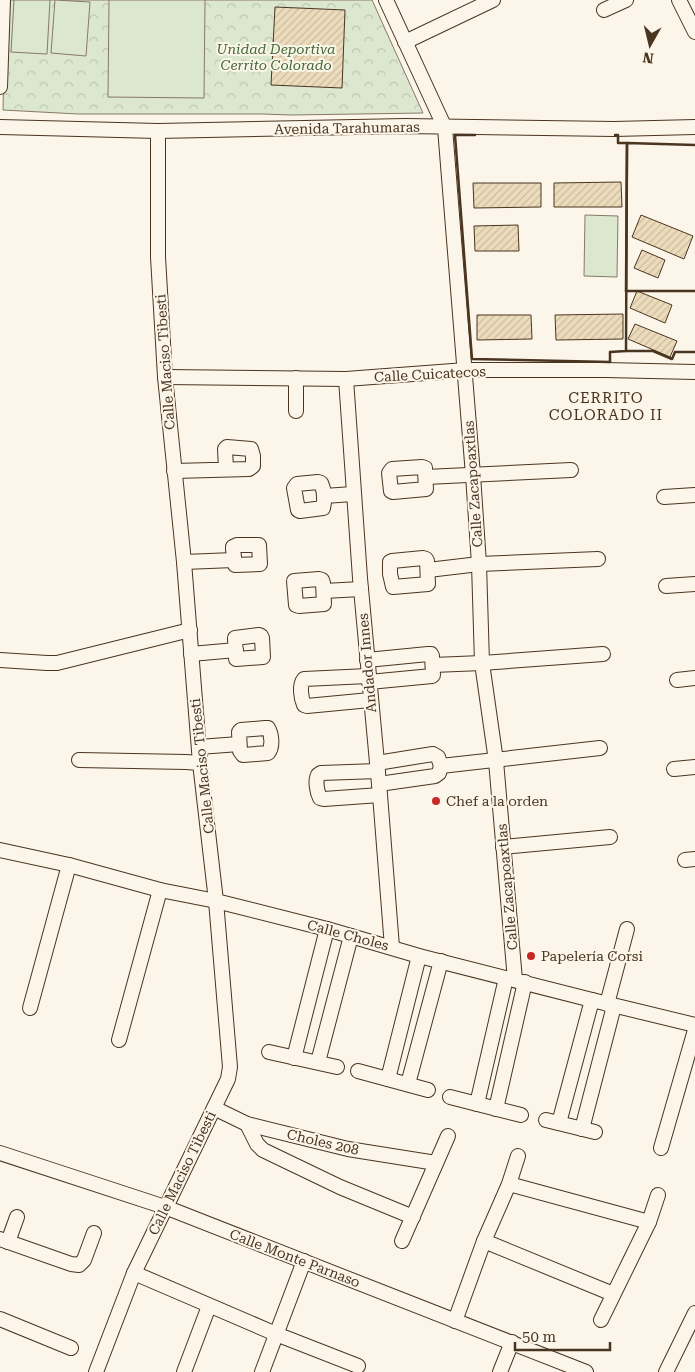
<svg xmlns="http://www.w3.org/2000/svg" width="695" height="1372" font-family="'Roboto Serif',serif">
<style>
.park{fill:url(#park-crowns);stroke:#887966}
.garden{fill:#dce7d0;stroke:#887966}
.building{fill:url(#building-hatch);stroke:#4a3520}
.lines{fill:none;stroke-linecap:round;stroke-linejoin:round}
.minor-casing{stroke:#4a3520;stroke-width:16}
.minor{stroke:#fbf6e9;stroke-width:14}
.wall{stroke:#4a3520;stroke-width:2.5}
.poi-dot{fill:#c62828;stroke:#fbf6e9;stroke-width:2}
.labels{text-anchor:middle;dominant-baseline:central;stroke-width:4;stroke-linejoin:round;paint-order:stroke}
.park-label{font-size:14px;font-style:italic;fill:#436837;stroke:#fbf6e9}
.street-label{font-size:14px;fill:#4a3520;stroke:#fbf6e9}
.poi-label{font-size:14px;fill:#4a3520;stroke:#fbf6e9;text-anchor:start}
.neighbourhood-label{font-size:15px;letter-spacing:1px;fill:#4a3520;stroke:#fbf6e9}
</style>
<defs>
<pattern id="park-crowns" width="20" height="18" patternUnits="userSpaceOnUse" patternTransform="scale(1.25)"><rect width="20" height="18" fill="#dce7d0"/><path d="M2 6a3 3 0 1 1 6 0M12 15a3 3 0 1 1 6 0" fill="none" stroke="#bec7b2"/></pattern>
<pattern id="building-hatch" width="6" height="6" patternUnits="userSpaceOnUse" patternTransform="scale(1.25)"><rect width="6" height="6" fill="#ecdcbc"/><path d="M-1 1l2-2M0 6l6-6M5 7l2-2" fill="none" stroke="#ccbda1"/></pattern>
</defs>
<rect width="100%" height="100%" fill="#fbf6e9"/>
<!-- park -->
<polygon class="park" points="5,0 372,0 423,113 291,115 262,114 78,114 3,110"/>
<!-- garden -->
<g class="garden">
<polygon points="14,0 50,0 47,54 11,52"/>
<polygon points="55,0 90,2 86,56 51,53"/>
<polygon points="109,0 205,0 204,98 108,97"/>
<polygon points="585,215 618,216 617,277 584,276"/>
</g>
<!-- building -->
<g class="building">
<polygon points="275,7 345,10 342,88 271,85"/>
<polygon points="621,182 622,207 554,207 554,183"/>
<polygon points="473,183 541,183 541,207 474,208"/>
<polygon points="641,215 693,236 684,259 632,237"/>
<polygon points="518,225 519,251 475,251 474,226"/>
<polygon points="642,250 665,260 658,278 634,268"/>
<polygon points="637,291 672,305 665,323 630,308"/>
<polygon points="623,314 623,339 556,340 555,315"/>
<polygon points="477,315 531,315 532,339 477,340"/>
<polygon points="635,324 677,341 670,357 628,339"/>
</g>
<g class="lines">
<defs>
<g id="minor">
<polyline points="386,0 445,128 473,475 479,564 482,663 496,761 515,980"/>
<polyline points="679,0 695,32"/>
<polyline points="604,10 626,0"/>
<polyline points="405,42 493,0"/>
<polyline points="0,87 3,0"/>
<polyline points="0,127 158,131 405,126 614,129 695,127"/>
<polyline points="165,377 346,379 466,370 605,370 695,372"/>
<polyline points="346,379 360,578 380,795 392,947"/>
<polyline points="296,411 296,378"/>
<polygon points="422,467 425,468 425,471 426,489 393,492 391,491 389,473 392,469"/>
<polyline points="174,471 249,469 253,466 253,456 251,449 227,447 225,449 226,469"/>
<polyline points="426,477 571,470"/>
<path d="M318,482L321,483C324,490 325,500 323,508L300,511L298,510L294,488L297,484Z"/>
<polyline points="324,496 353,494"/>
<polyline points="664,497 695,495"/>
<polygon points="237,545 259,545 260,564 235,565 233,549 233,547"/>
<polygon points="423,558 426,559 427,561 428,584 393,587 390,574 390,562 392,561"/>
<polyline points="184,562 234,560"/>
<polyline points="428,570 479,564 598,559"/>
<polygon points="319,579 322,580 323,583 324,604 299,606 296,605 294,581"/>
<polyline points="666,586 695,584"/>
<polyline points="324,591 361,589"/>
<polygon points="259,635 261,636 262,638 263,657 236,659 235,638"/>
<polyline points="191,654 236,650"/>
<polyline points="0,660 47,663 57,663 190,630"/>
<polyline points="367,660 428,654 431,654 432,656 433,675 432,676 369,682"/>
<polyline points="433,665 482,663 603,654"/>
<path d="M368,676L304,679C299,685 301,698 304,705L307,706L370,700"/>
<polyline points="677,680 695,678"/>
<path d="M265,728H268C272,735 273,747 268,753L243,755L240,751L239,732L241,730Z"/>
<polyline points="199,747 239,744"/>
<polyline points="79,760 186,762 200,763"/>
<polyline points="377,763 433,754 438,757 441,766 439,773 435,776 379,784"/>
<polyline points="441,766 600,748"/>
<polyline points="674,769 695,767"/>
<path d="M378,771L321,773L318,775C315,781 317,792 320,798L324,799L380,795"/>
<polyline points="503,847 610,837"/>
<polyline points="0,850 69,865 160,890 216,901 327,929 419,956 592,1000 695,1025"/>
<polyline points="685,860 695,859"/>
<polyline points="607,1004 627,929"/>
<polyline points="30,1008 69,865"/>
<polyline points="119,1040 160,890"/>
<polyline points="269,1052 337,1067"/>
<polyline points="294,1058 327,929"/>
<polyline points="318,1062 351,936"/>
<polyline points="358,1071 428,1090"/>
<polyline points="388,1079 419,956"/>
<polyline points="408,1084 441,961"/>
<polyline points="450,1097 521,1115"/>
<polyline points="477,1104 506,978"/>
<polyline points="214,1108 247,1124 348,1149 436,1163"/>
<polyline points="496,1109 525,982"/>
<polyline points="546,1120 595,1132"/>
<polyline points="559,1123 592,1000"/>
<polyline points="247,1124 257,1144 263,1150 340,1187 413,1217"/>
<polyline points="582,1129 614,1006"/>
<polyline points="661,1148 695,1030"/>
<polyline points="0,1153 165,1207 586,1372"/>
<polyline points="509,1184 649,1222"/>
<polyline points="0,1239 71,1264 79,1265 84,1260 94,1233"/>
<polyline points="402,1241 448,1136"/>
<polyline points="484,1241 613,1294"/>
<polyline points="8,1242 17,1217"/>
<polyline points="134,1273 276,1334 358,1366"/>
<polyline points="0,1319 71,1348"/>
<polyline points="601,1320 649,1222 658,1195"/>
<polyline points="455,1321 484,1241 509,1184 518,1156"/>
<polyline points="96,1372 134,1273 228,1079 230,1067 216,901 200,763 184,562 165,377 158,257 158,131"/>
<polyline points="184,1372 209,1306"/>
<polyline points="262,1372 304,1261"/>
<polyline points="500,1372 512,1342"/>
<polyline points="666,1372 695,1313"/>
</g>
</defs>
<!-- minor casing -->
<use href="#minor" class="minor-casing"/>
<!-- minor -->
<use href="#minor" class="minor"/>
<!-- wall -->
<g class="wall">
<polyline points="475,135 455,135 472,359 610,362 610,352 626,351 627,143 695,145"/>
<polyline points="615,135 618,135 618,143 627,143 626,291"/>
<polyline points="626,291 695,291"/>
<polyline points="626,351 653,351 672,359 675,352 695,352"/>
</g>
</g>
<!-- markers -->
<g class="poi-dot">
<circle cx="436" cy="801" r="5"/>
<circle cx="531" cy="956" r="5"/>
</g>
<g class="labels">
<!-- park labels -->
<g class="park-label">
<text x="276" y="49">Unidad Deportiva<tspan x="276" dy="16">Cerrito Colorado</tspan></text>
</g>
<!-- street labels -->
<g class="street-label">
<text transform="translate(347 128) rotate(-1)">Avenida Tarahumaras</text>
<text transform="translate(165 362) rotate(-94)">Calle Maciso Tibesti</text>
<text transform="translate(430 374) rotate(-3)">Calle Cuicatecos</text>
<text transform="translate(473 484) rotate(-94)">Calle Zacapoaxtlas</text>
<text transform="translate(367 663) rotate(-95)">Andador Innes</text>
<text transform="translate(202 766) rotate(-96)">Calle Maciso Tibesti</text>
<text transform="translate(507 887) rotate(-95)">Calle Zacapoaxtlas</text>
<text transform="translate(348 935) rotate(15)">Calle Choles</text>
<text transform="translate(323 1142) rotate(13)">Choles 208</text>
<text transform="translate(182 1173) rotate(-64)">Calle Maciso Tibesti</text>
<text transform="translate(295 1258) rotate(21)">Calle Monte Parnaso</text>
</g>
<!-- poi labels -->
<g class="poi-label">
<text x="446" y="801">Chef a la orden</text>
<text x="541" y="956">Papelería Corsi</text>
</g>
<!-- neighbourhood labels -->
<g class="neighbourhood-label">
<text x="606" y="398">CERRITO<tspan x="606" dy="17">COLORADO II</tspan></text>
</g>
</g>
<!-- north arrow -->
<g transform="translate(650 45) rotate(188)" stroke="#fbf6e9" stroke-width="4" paint-order="stroke">
<path d="M0-4L9 19L0 12L-9 19Z" fill="#4a3520"/>
<text y="-8" font-size="14" font-weight="bold" text-anchor="middle" fill="#4a3520">N</text>
</g>
<!-- scale -->
<path d="M515 1342v8h95v-8" fill="none" stroke="#4a3520" stroke-width="2.5"/>
<text x="522" y="1342" font-size="15" fill="#4a3520" stroke="#fbf6e9" stroke-width="4" paint-order="stroke">50 m</text>
</svg>
